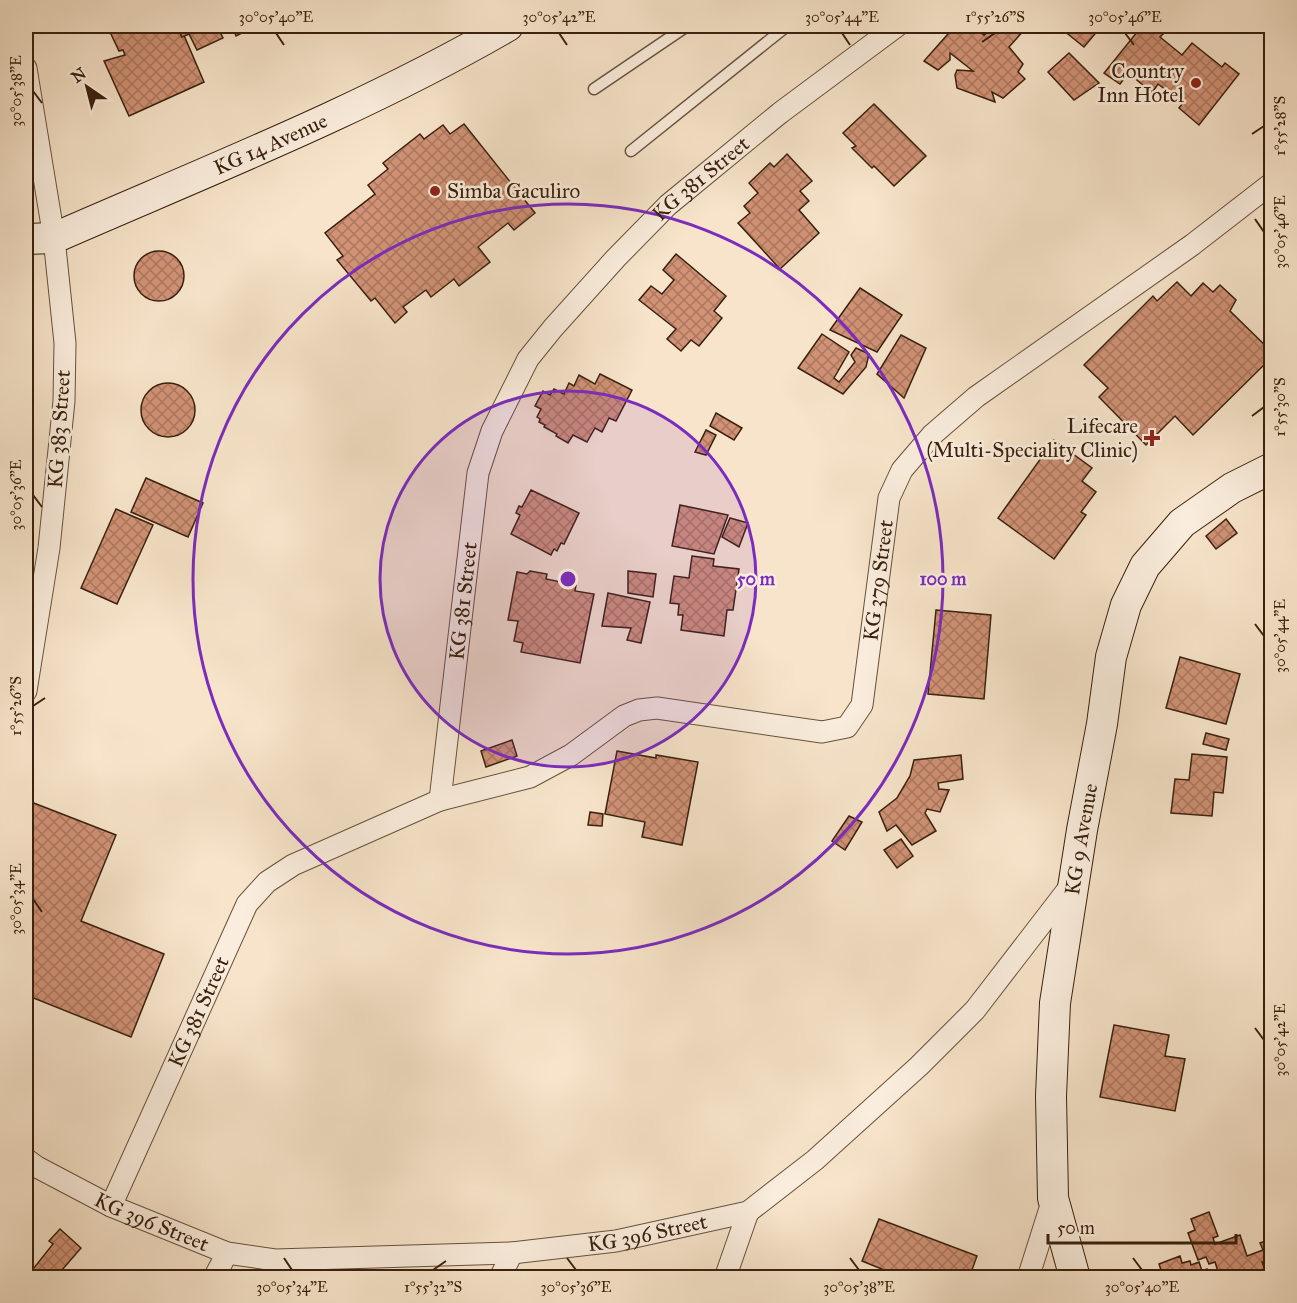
<svg xmlns="http://www.w3.org/2000/svg" width="1297" height="1303" font-family="'IM FELL Great Primer',serif">
<style>
.building{fill:url(#building-cross-hatch);stroke:#39200d;stroke-width:1.5}
.lines{fill:none;stroke-linecap:round;stroke-linejoin:round}
.lane-casing{stroke:#68513c;stroke-width:13}
.street-casing{stroke:#68513c;stroke-width:23}
.secondary-casing{stroke:#39200d;stroke-width:32}
.lane{stroke:#faeddd;stroke-width:10}
.street{stroke:#faeddd;stroke-width:21}
.secondary{stroke:#faeddd;stroke-width:30}
.ticks{fill:none;stroke:#39200d;stroke-width:2}
.ring{fill:none;stroke:#7b2cbf;stroke-width:3}
.poi-dot{fill:#8f2418;stroke:#faeddd;stroke-width:2}
.labels{text-anchor:middle;dominant-baseline:central;stroke-width:5;stroke-linejoin:round;paint-order:stroke}
.poi-label{font-size:21px;fill:#39200d;stroke:#faeddd;text-anchor:end}
.street-label{font-size:21px;fill:#39200d;stroke:#faeddd}
.centre{fill:#7b2cbf;stroke:#faeddd;stroke-width:3}
.ring-label{font-size:18px;text-anchor:middle;font-weight:bold;fill:#7b2cbf;stroke:#faeddd;stroke-width:5;stroke-linejoin:round;paint-order:stroke}
.neatline{fill:none;stroke:#39200d;stroke-width:2}
.ticks-label{font-size:15px;text-anchor:middle;fill:#39200d}
</style>
<defs>
<pattern id="building-cross-hatch" width="8" height="8" patternUnits="userSpaceOnUse" patternTransform="scale(1.5)"><rect width="8" height="8" fill="#d19276"/><path d="M0 0l8 8M0 8l8-8" fill="none" stroke="#ab775f"/></pattern>
</defs>
<rect width="100%" height="100%" fill="#f7e4ca"/>
<filter id="stains"><feTurbulence type="fractalNoise" baseFrequency=".00333" numOctaves="4"/><feColorMatrix values="0 0 0 0 .2 0 0 0 0 .09 0 0 0 0 .02 0 0 0 .5 -.17"/></filter>
<radialGradient id="worn" r=".72"><stop offset=".6" stop-color="#630" stop-opacity="0"/><stop offset="1" stop-color="#630" stop-opacity=".3"/></radialGradient>
<!-- building -->
<g class="building">
<polygon points="117,26 180,26 204,82 129,116 104,61 125,55 123,50 119,51 110,32 119,29"/>
<polygon points="176,26 256,26 236,36 232,26 220,32 223,38 197,50 189,34 182,37"/>
<polygon points="955,26 966,26 974,33 976,29 984,35 996,26 1022,26 1025,29 1009,47 1023,64 1018,72 1025,79 1003,98 992,92 995,102 957,88 955,75 957,70 973,71 950,53 950,60 938,70 924,61"/>
<polygon points="1058,26 1097,26 1100,28 1084,47"/>
<polygon points="1142,26 1155,26 1164,33 1160,37 1182,55 1192,43 1222,67 1225,63 1239,74 1199,125 1179,108 1183,103 1158,84 1152,93 1137,80 1139,77 1131,70 1120,84 1104,73"/>
<polygon points="1069,53 1099,83 1074,100 1048,72"/>
<polygon points="874,104 926,156 894,186 874,166 872,168 852,148 856,146 843,133"/>
<polygon points="464,124 535,213 514,230 508,223 478,247 490,262 459,286 454,279 431,297 426,290 403,307 407,312 395,323 375,298 371,301 337,260 343,256 325,233 375,194 368,185 388,169 383,163 420,134 424,139 443,125 450,134"/>
<polygon points="787,154 812,181 800,191 809,201 799,210 819,233 780,269 738,223 750,213 744,206 758,193 749,183 770,163 774,167"/>
<circle cx="159" cy="276" r="25"/>
<polygon points="676,254 726,296 714,311 722,318 699,346 691,340 681,351 667,339 676,329 639,300 651,286 662,294 674,280 663,270"/>
<polygon points="1177,282 1191,296 1203,283 1213,292 1220,285 1236,300 1230,311 1272,352 1272,357 1193,435 1175,416 1146,445 1099,397 1108,388 1084,365 1153,296 1157,301"/>
<polygon points="860,288 902,315 877,352 830,330"/>
<polygon points="822,334 849,352 834,378 839,382 855,362 851,355 856,348 869,354 866,367 843,394 798,368"/>
<polygon points="901,335 926,348 904,398 877,374"/>
<polygon points="600,374 632,390 616,421 609,418 602,432 595,428 587,442 573,435 568,443 556,436 557,434 544,427 545,425 539,422 540,419 537,417 541,409 535,406 543,391 550,395 554,389 564,394 569,383 574,386 579,375 595,384"/>
<circle cx="168" cy="410" r="27"/>
<polygon points="716,413 742,428 734,440 710,426"/>
<polygon points="706,430 716,435 706,455 695,452"/>
<polygon points="1054,440 1092,468 1082,481 1096,492 1081,512 1086,515 1054,559 998,518"/>
<polygon points="146,478 203,503 188,537 131,512"/>
<polygon points="531,490 579,513 564,544 561,543 557,551 554,549 551,555 511,534 520,515 516,513 519,506 522,507"/>
<polygon points="680,505 728,515 714,554 672,546"/>
<polygon points="116,509 153,525 117,604 81,588"/>
<polygon points="730,518 748,523 739,547 722,537"/>
<polygon points="1226,519 1237,533 1216,549 1206,536"/>
<polygon points="692,556 714,559 713,566 739,569 733,610 727,610 724,636 681,630 683,615 678,615 679,604 670,603 674,576 689,578"/>
<polygon points="530,571 547,574 546,579 576,585 575,591 594,594 580,663 521,652 523,643 514,641 518,621 508,620 517,572 527,574"/>
<polygon points="628,571 656,574 653,597 628,593"/>
<polygon points="608,593 650,602 641,643 627,640 631,628 602,626"/>
<polygon points="936,610 991,615 984,699 928,694"/>
<polygon points="1180,657 1240,674 1226,724 1166,708"/>
<polygon points="1206,733 1229,739 1226,750 1203,744"/>
<polygon points="512,740 517,756 486,767 481,751"/>
<polygon points="617,751 656,758 656,755 698,762 682,845 642,837 645,822 605,814"/>
<polygon points="1192,754 1227,757 1223,793 1214,792 1212,816 1171,813 1175,779 1189,780"/>
<polygon points="961,755 963,779 938,783 939,789 949,790 940,812 927,809 925,813 936,831 912,845 896,825 887,831 879,812 897,798 910,776 914,760"/>
<polygon points="26,800 116,835 81,921 164,954 131,1037 26,995"/>
<polygon points="590,812 603,814 602,826 588,825"/>
<polygon points="849,816 862,822 845,850 832,841"/>
<polygon points="901,839 913,856 897,868 884,850"/>
<polygon points="1114,1025 1169,1035 1165,1056 1185,1059 1175,1111 1100,1097"/>
<polygon points="1209,1212 1218,1236 1213,1238 1215,1244 1240,1235 1247,1256 1263,1250 1260,1243 1268,1240 1269,1245 1272,1244 1272,1259 1262,1262 1265,1270 1243,1278 1220,1278 1215,1262 1209,1264 1206,1257 1198,1260 1188,1233 1195,1230 1191,1219"/>
<polygon points="879,1219 977,1256 969,1278 904,1278 862,1261"/>
<polygon points="60,1229 81,1248 55,1278 26,1278 53,1244 49,1241"/>
<polygon points="1180,1256 1182,1263 1190,1261 1191,1265 1199,1262 1202,1271 1207,1269 1210,1278 1157,1278 1156,1273 1161,1270 1159,1264"/>
</g>
<g class="lines">
<defs>
<g id="lane">
<polyline points="594,89 687,26"/>
<polyline points="631,151 787,26"/>
</g>
<g id="street">
<polyline points="26,68 54,238 65,343 64,401 49,548 26,691"/>
<path id="s1" d="M440,800L530,777L571,755L624,716L639,710L657,708L822,732L847,727L862,705L889,498L902,470L932,435L976,397L1192,245L1272,183"/>
<path id="s2" d="M26,1159L37,1167L111,1206L227,1253L275,1260L512,1253L616,1241L748,1212L815,1160L919,1066L975,1010L1072,884"/>
<path id="s3" d="M111,1206L247,904L267,882L293,865L440,800L478,473L492,431L528,359L553,328L616,258L668,205L780,113L897,26"/>
<polyline points="214,1278 227,1253"/>
<polyline points="500,1278 512,1253"/>
<polyline points="725,1278 748,1212"/>
<polyline points="1028,1278 1053,1199"/>
</g>
<g id="secondary">
<path id="s4" d="M26,239L54,238C207,171 363,110 508,26"/>
<path id="s5" d="M1075,1278L1053,1198L1051,1096L1055,1003L1082,830L1102,724L1111,657L1126,605L1145,566L1182,523L1232,488L1272,468"/>
</g>
</defs>
<!-- lane casing -->
<use href="#lane" class="lane-casing"/>
<!-- street casing -->
<use href="#street" class="street-casing"/>
<!-- secondary casing -->
<use href="#secondary" class="secondary-casing"/>
<!-- lane -->
<use href="#lane" class="lane"/>
<!-- street -->
<use href="#street" class="street"/>
<!-- secondary -->
<use href="#secondary" class="secondary"/>
</g>
<!-- ticks -->
<path class="ticks" d="M276,33L284,45M559,33L567,45M842,33L850,45M1125,33L1134,45M982,42L995,33M33,91L42,103M1252,134L1264,126M1255,219L1264,232M1252,416L1264,407M33,495L42,507M1255,624L1264,636M33,706L45,698M33,899L42,912M1255,1028L1264,1040M284,1258L292,1270M567,1258L576,1270M850,1258L859,1270M1133,1258L1142,1270M433,1270L446,1261"/>
<!-- distance rings -->
<circle cx="568" cy="579" r="188" fill="#7b2cbf" fill-opacity=".12"/>
<g class="ring">
<circle cx="568" cy="579" r="188"/>
<circle cx="568" cy="579" r="375"/>
</g>
<!-- markers -->
<g class="poi-dot">
<circle cx="1196" cy="83" r="6"/>
<circle cx="435" cy="191" r="6"/>
<path d="M1149 429h6v6h6v6h-6v6h-6v-6h-6v-6h6z"/>
</g>
<g class="labels">
<!-- poi labels -->
<g class="poi-label">
<text x="1184" y="71">Country<tspan x="1184" dy="24">Inn Hotel</tspan></text>
<text x="447" y="191" text-anchor="start">Simba Gaculiro</text>
<text x="1138" y="426">Lifecare<tspan x="1138" dy="24">(Multi-Speciality Clinic)</tspan></text>
</g>
<!-- street labels -->
<g class="street-label">
<text stroke="none"><textPath href="#s4" startOffset="264">KG 14 Avenue</textPath></text>
<text stroke="none"><textPath href="#s3" startOffset="1257">KG 381 Street</textPath></text>
<text transform="translate(59 429) rotate(-86)">KG 383 Street</text>
<text stroke="none"><textPath href="#s1" startOffset="584">KG 379 Street</textPath></text>
<text stroke="none"><textPath href="#s3" startOffset="753">KG 381 Street</textPath></text>
<text stroke="none"><textPath href="#s5" startOffset="444">KG 9 Avenue</textPath></text>
<text stroke="none"><textPath href="#s3" startOffset="213">KG 381 Street</textPath></text>
<text stroke="none"><textPath href="#s2" startOffset="141">KG 396 Street</textPath></text>
<text stroke="none"><textPath href="#s2" startOffset="645">KG 396 Street</textPath></text>
</g>
</g>
<circle cx="568" cy="579" r="9" class="centre"/>
<g class="ring-label">
<text x="756" y="585">50 m</text>
<text x="943" y="585">100 m</text>
</g>
<!-- margin -->
<rect width="1297" height="1303" fill="none" stroke="#f7e4ca" stroke-width="66"/>
<!-- north arrow -->
<g transform="translate(87 87) rotate(325)" stroke="#faeddd" stroke-width="4.5" paint-order="stroke">
<path d="M0-4.5L10 22L0 15L-10 22Z" fill="#39200d"/>
<text y="-9" font-size="16" font-weight="bold" text-anchor="middle" fill="#39200d">N</text>
</g>
<!-- scale -->
<path d="M1048 1234v9h188v-9" fill="none" stroke="#39200d" stroke-width="3"/>
<text x="1057" y="1234" font-size="18" fill="#39200d" stroke="#faeddd" stroke-width="4.5" paint-order="stroke">50 m</text>
<rect x="33" y="33" width="1231" height="1237" class="neatline"/>
<g class="ticks-label">
<text x="276" y="22">30°05'40"E</text>
<text x="559" y="22">30°05'42"E</text>
<text x="842" y="22">30°05'44"E</text>
<text x="995" y="22">1°55'26"S</text>
<text x="1125" y="22">30°05'46"E</text>
<text transform="translate(16 91) rotate(-90)" y="5">30°05'38"E</text>
<text transform="translate(1280 126) rotate(-90)" y="5">1°55'28"S</text>
<text transform="translate(1280 232) rotate(-90)" y="5">30°05'46"E</text>
<text transform="translate(1280 407) rotate(-90)" y="5">1°55'30"S</text>
<text transform="translate(16 495) rotate(-90)" y="5">30°05'36"E</text>
<text transform="translate(1280 636) rotate(-90)" y="5">30°05'44"E</text>
<text transform="translate(16 706) rotate(-90)" y="5">1°55'26"S</text>
<text transform="translate(16 899) rotate(-90)" y="5">30°05'34"E</text>
<text transform="translate(1280 1040) rotate(-90)" y="5">30°05'42"E</text>
<text x="292" y="1292">30°05'34"E</text>
<text x="433" y="1292">1°55'32"S</text>
<text x="576" y="1292">30°05'36"E</text>
<text x="859" y="1292">30°05'38"E</text>
<text x="1142" y="1292">30°05'40"E</text>
</g>
<rect width="100%" height="100%" filter="url(#stains)"/>
<rect width="100%" height="100%" fill="url(#worn)"/>
</svg>
